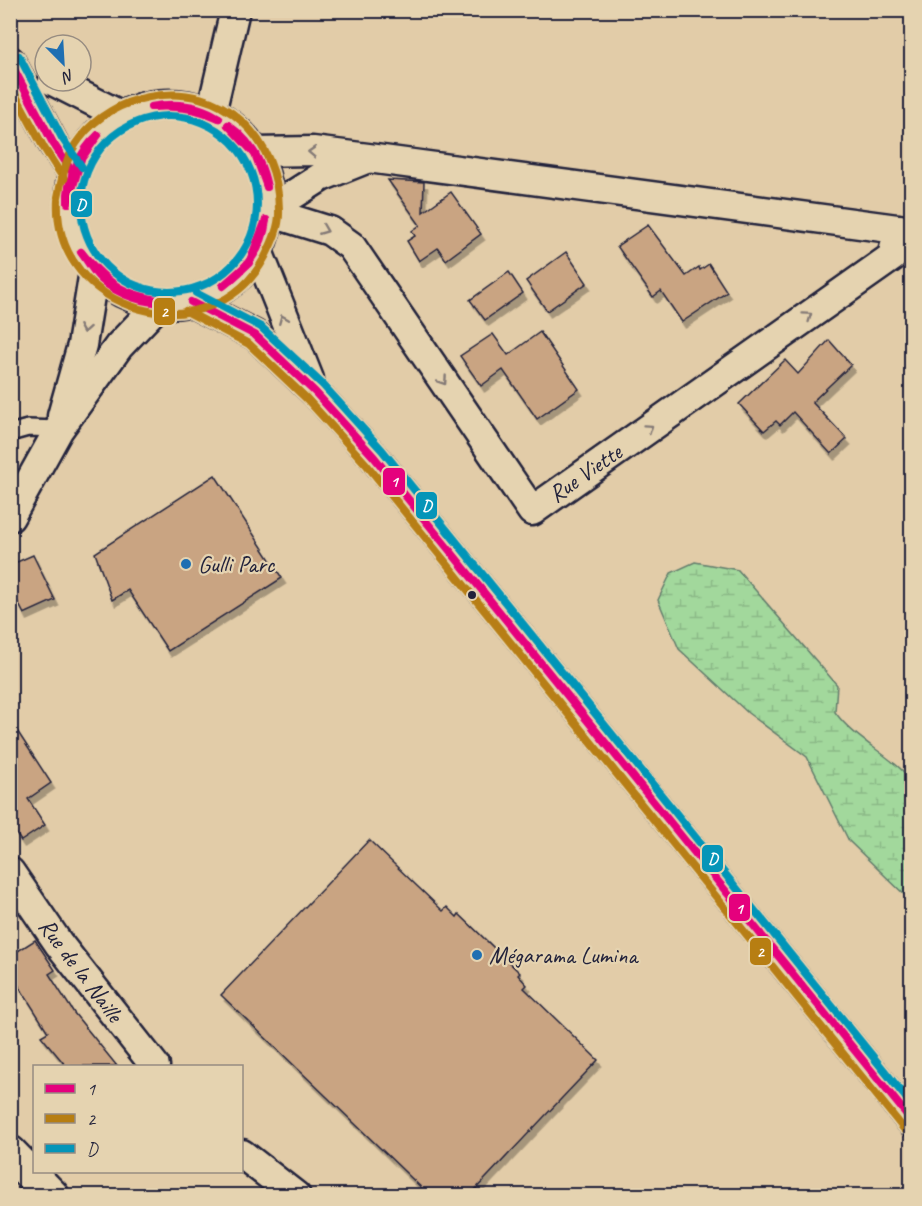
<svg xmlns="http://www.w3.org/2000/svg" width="922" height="1206" font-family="Caveat,sans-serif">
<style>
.wetland{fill:url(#wetland-marsh);stroke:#627d6c;stroke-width:1.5}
.building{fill:#c9a482;stroke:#22223b;stroke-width:1.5;filter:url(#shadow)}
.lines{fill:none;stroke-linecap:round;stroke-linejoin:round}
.service-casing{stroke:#22223b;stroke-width:20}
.minor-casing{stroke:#22223b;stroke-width:33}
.primary-casing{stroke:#22223b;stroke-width:38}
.service{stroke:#e5d3b0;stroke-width:15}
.minor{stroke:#e5d3b0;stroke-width:28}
.primary{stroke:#e5d3b0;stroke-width:33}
.bus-1-casing{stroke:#e5d3b0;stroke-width:12}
.bus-2-casing{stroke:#e5d3b0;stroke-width:12}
.bus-3-casing{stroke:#e5d3b0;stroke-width:12}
.bus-1{stroke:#e5007d;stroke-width:8}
.bus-2{stroke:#b77e12;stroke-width:8}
.bus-3{stroke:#0595b8;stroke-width:8}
.oneway{stroke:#847a76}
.poi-dot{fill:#1f6fb2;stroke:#e5d3b0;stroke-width:2}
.bus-dot{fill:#22223b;stroke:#e5d3b0;stroke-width:2}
.labels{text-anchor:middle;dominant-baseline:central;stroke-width:4.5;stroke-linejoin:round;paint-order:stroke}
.street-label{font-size:24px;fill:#22223b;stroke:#e5d3b0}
.poi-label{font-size:24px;fill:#22223b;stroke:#e5d3b0;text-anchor:start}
.line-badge{stroke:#e5d3b0;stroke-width:2}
.badge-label{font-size:16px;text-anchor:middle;font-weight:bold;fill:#fff}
</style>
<defs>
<pattern id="wetland-marsh" width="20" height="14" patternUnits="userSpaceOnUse" patternTransform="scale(1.5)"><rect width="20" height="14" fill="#a2d89c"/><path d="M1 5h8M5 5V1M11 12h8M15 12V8" fill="none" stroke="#8bb987"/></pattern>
<filter id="shadow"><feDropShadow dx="3.5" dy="6" stdDeviation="0" flood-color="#0004"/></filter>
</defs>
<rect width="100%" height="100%" fill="#e2cca8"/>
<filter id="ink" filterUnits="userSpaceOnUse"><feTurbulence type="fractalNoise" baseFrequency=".0167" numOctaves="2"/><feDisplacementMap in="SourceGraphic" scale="12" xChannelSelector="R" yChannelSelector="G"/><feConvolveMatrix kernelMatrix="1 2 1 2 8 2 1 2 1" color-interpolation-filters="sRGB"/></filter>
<g filter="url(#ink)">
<!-- wetland -->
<path class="wetland" d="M695,562L738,570L837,685L835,712C856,741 888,753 911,779V901L849,841L807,757L748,713L679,649L658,600L671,573Z"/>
<!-- building -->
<g class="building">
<polygon points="388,180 424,182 423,212 451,192 481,234 446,260 438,248 419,261 407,241 415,236 412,231 420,225"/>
<polygon points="648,225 686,276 699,267 700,270 709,264 727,292 682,322 661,291 653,297 617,246"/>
<polygon points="566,252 587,283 547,311 526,281"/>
<polygon points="509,272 523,293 485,320 470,300"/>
<polygon points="540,332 579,389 537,419 503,370 481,386 460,356 493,334 508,355"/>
<polygon points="829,340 851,365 812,402 847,439 831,454 793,412 780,425 776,421 764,431 739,404 785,360 798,374"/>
<polygon points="215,475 282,578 168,651 128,590 112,600 95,553"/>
<polygon points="33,555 55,600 24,614 10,587 10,565"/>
<polygon points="10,720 51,783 28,799 45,825 21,841 10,825"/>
<polygon points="369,840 443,911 447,907 457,917 459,914 520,973 518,975 527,985 524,988 598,1060 469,1196 430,1196 221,995"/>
<polygon points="35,940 55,970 49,974 74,1013 117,1066 66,1066 41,1036 48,1032 10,972 10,956"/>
</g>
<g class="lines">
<defs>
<polyline id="service" points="10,433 28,428 59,429"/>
<g id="minor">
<polyline points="10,61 53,143 73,173"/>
<polyline points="53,81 122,116"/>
<circle cx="169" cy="204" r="100"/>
<polyline points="211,113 235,10"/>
<polyline points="255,152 313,151 368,158 912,231"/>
<polyline points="269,210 321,177 366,159"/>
<polyline points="269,212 330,231 351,246 532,511 892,257 899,229"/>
<polyline points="258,251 309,379"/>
<polyline points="191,302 255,335 315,392 374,457 912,1122"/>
<polyline points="62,416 82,345 94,271"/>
<polyline points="10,517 59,429 119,346 159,304"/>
<polyline points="10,872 59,944 155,1066"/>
<polyline points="242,1154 296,1196"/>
</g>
<polyline id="primary" points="10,1153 52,1196"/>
</defs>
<!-- service casing -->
<use href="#service" class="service-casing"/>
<!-- minor casing -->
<use href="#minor" class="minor-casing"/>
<!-- primary casing -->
<use href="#primary" class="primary-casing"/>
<!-- service -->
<use href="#service" class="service"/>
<!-- minor -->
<use href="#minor" class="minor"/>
<!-- primary -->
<use href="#primary" class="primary"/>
<defs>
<g id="bus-1">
<polyline points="10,62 53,143 73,173"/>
<path d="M151,107C176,102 198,104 219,118"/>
<path d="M151,107C176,105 196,108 219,118"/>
<path d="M228,125C250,140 262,161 267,187"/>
<polyline points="228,125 255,154 267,187"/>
<path d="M68,203C66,180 81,150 98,135"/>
<polyline points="68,203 81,159 98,135"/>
<path d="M81,252C110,287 126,296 171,302"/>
<path d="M81,252C87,260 93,272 101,279C118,295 148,305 171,302"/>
<polyline points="223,286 249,263 266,220"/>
<path d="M223,286C246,269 263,249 266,220"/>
<polyline points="191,302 255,335 315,392 374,457 912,1121"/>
</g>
<g id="bus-2">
<polyline points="10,85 44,148 64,179"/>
<path d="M58,200C52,314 212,357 265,257C272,243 280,226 279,210C279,138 222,82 149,97C122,102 97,116 80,138C67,154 62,177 58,197"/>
<polyline points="186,311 249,344 307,399 366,464 904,1129"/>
</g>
<g id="bus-3">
<polyline points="19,56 62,138 82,167"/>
<circle cx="169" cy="204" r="88"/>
<polyline points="196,293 261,327 323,385 382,450 912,1105"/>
</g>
</defs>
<!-- bus-1 casing -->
<use href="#bus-1" class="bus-1-casing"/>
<!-- bus-2 casing -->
<use href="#bus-2" class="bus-2-casing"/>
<!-- bus-3 casing -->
<use href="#bus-3" class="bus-3-casing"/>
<!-- bus-1 -->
<use href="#bus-1" class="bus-1"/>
<!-- bus-2 -->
<use href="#bus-2" class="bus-2"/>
<!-- bus-3 -->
<use href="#bus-3" class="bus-3"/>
</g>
<!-- one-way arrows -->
<defs><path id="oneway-chevron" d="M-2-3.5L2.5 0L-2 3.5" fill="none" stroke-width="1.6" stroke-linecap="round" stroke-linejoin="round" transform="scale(1.5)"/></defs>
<g class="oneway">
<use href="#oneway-chevron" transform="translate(312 152) rotate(-177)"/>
<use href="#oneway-chevron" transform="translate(324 230) rotate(22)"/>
<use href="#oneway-chevron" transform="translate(808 316) rotate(-35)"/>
<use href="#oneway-chevron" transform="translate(283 319) rotate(-112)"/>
<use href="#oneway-chevron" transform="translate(84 329) rotate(100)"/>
<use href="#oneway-chevron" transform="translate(443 381) rotate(56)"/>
<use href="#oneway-chevron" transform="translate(649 428) rotate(-35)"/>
</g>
</g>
<!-- markers -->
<g class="poi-dot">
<circle cx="186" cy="564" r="6"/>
<circle cx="477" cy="955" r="6"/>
</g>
<circle class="bus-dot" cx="472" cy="595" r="5"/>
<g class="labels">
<!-- street labels -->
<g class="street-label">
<text transform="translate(585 473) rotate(-35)">Rue Viette</text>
<text transform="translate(81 970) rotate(53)">Rue de la Naille</text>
</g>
<!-- poi labels -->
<g class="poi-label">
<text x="198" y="564">Gulli Parc</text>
<text x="489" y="955">Mégarama Lumina</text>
</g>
</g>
<g class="line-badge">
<rect x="70" y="190" width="23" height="28" rx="6" fill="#0595b8"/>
<rect x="153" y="297" width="23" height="29" rx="6" fill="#b77e12"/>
<rect x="382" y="467" width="24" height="29" rx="6" fill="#e5007d"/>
<rect x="415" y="491" width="23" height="29" rx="6" fill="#0595b8"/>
<rect x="701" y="844" width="23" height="29" rx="6" fill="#0595b8"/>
<rect x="728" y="893" width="23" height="29" rx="6" fill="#e5007d"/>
<rect x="749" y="937" width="23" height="29" rx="6" fill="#b77e12"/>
</g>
<g class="badge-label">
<text x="81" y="210">D</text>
<text x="164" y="317">2</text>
<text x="394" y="487">1</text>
<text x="427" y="511">D</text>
<text x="713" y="864">D</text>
<text x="739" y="914">1</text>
<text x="760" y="957">2</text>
</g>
<!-- margin -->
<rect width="922" height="1206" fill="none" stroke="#e5d3b0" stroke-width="36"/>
<rect x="18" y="18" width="886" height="1170" fill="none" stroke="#22223b" stroke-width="2" filter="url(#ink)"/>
<!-- legend -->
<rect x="33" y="1065" width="210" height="108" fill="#e5d3b0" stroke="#978c81" stroke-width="1.5"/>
<rect x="45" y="1084" width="30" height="9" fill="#e5007d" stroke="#978c81" stroke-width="1.5"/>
<text x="87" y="1095" font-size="18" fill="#22223b">1</text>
<rect x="45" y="1114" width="30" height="9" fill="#b77e12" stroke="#978c81" stroke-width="1.5"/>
<text x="87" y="1125" font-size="18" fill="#22223b">2</text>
<rect x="45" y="1144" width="30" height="9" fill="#0595b8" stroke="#978c81" stroke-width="1.5"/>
<text x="87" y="1155" font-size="18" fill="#22223b">D</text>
<!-- north arrow -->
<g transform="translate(63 63) rotate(156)"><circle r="28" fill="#e5d3b0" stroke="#978c81" stroke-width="1.5"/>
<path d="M0-4.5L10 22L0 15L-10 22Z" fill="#1f6fb2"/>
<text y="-9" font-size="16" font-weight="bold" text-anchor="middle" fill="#22223b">N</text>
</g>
</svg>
